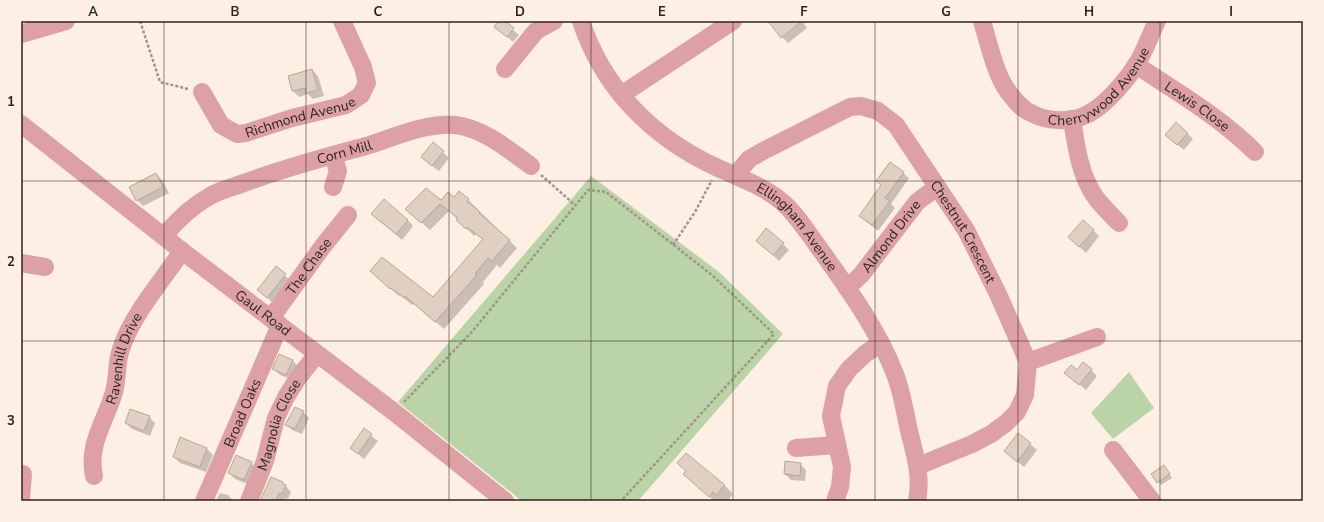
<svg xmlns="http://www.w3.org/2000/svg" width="1324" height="522" font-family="'Nunito Sans',sans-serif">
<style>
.green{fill:#bad3a7}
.shadow{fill:#0003}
.building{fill:#e0cfc2;stroke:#b7a79a}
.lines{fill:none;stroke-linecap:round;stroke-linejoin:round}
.path{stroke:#a0958d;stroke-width:2.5;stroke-dasharray:3 2;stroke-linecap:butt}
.minor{stroke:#dda0a5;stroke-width:18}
.grid{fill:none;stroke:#2b2520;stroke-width:1;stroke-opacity:0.55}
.labels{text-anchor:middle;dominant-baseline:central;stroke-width:3.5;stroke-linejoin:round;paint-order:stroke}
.street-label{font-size:14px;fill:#2b2520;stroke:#fdefe4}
.neatline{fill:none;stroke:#2b2520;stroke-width:1.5}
.grid-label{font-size:13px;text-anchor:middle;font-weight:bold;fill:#2b2520}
</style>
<rect width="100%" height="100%" fill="#fdefe4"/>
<!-- green -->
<g class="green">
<polygon points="591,176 719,272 783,334 638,501 522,501 398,402"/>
<polygon points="1129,372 1154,408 1113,439 1091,413"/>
</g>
<!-- shadow -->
<g class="shadow">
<polygon points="500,21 503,21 519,35 513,42 495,27"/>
<polygon points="774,21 802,21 807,28 788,43 782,37"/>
<polygon points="312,70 318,76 324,96 313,99 308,94 299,97 293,91"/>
<polygon points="1187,133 1193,139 1184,150 1173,141"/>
<polygon points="433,143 449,158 439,171 428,163"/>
<polygon points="903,173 909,178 891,204 895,208 878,231 860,216"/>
<polygon points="156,174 162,180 169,193 143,206 137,200"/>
<polygon points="460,192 517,248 500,268 497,265 483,282 484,284 444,329 414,304 412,305 400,295 399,296 371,271 433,299 483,240 476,234 474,236 449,211 430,230 415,217 441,202 454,199"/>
<polygon points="378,219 408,220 413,226 402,240"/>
<polygon points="1094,231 1099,236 1086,253 1075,243"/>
<polygon points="783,244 789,250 779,261 763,246"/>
<polygon points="276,268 291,281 273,303 258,290"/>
<polygon points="280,355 293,361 299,367 293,380 280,375 274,369"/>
<polygon points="1091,370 1097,376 1086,390 1066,373"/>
<polygon points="303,412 309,418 302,434 292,430 286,424"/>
<polygon points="149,417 155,423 150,436 132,429 126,423"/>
<polygon points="364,430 378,441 364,459 351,448"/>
<polygon points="1018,434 1037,450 1024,467 1005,451"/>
<polygon points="181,439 207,449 213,455 206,472 180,463 174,457"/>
<polygon points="251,463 257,469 250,485 235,479 229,473"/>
<polygon points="800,464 806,470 805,481 791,480 785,474"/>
<polygon points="1166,469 1172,478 1161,485 1153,474"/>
<polygon points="684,474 724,485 733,494 728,501 714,501"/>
<polygon points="283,483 291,492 288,499 285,498 284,501 261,501"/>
<polygon points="220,493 228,495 233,501 216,501"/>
</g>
<!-- building -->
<g class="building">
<polygon points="498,21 505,21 514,28 507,37 494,27"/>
<polygon points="768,21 802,21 781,38"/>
<polygon points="312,69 318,90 306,93 305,88 292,91 288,76"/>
<polygon points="1176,122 1188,133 1177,145 1165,135"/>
<polygon points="433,142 444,151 432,166 421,157"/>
<polygon points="890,162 904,172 885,198 890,201 872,225 859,216 881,185 876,181"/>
<polygon points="156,173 163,187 136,201 129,187"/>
<polygon points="426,188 441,200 448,192 454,197 459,191 469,199 467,201 480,212 479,213 510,240 492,261 488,258 475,274 477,275 435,322 405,296 404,298 391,288 390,289 370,271 382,257 433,297 483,239 467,227 466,229 456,220 458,218 440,204 421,223 405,209"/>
<polygon points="384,199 408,220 396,234 371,214"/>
<polygon points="1083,220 1094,230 1079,247 1068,237"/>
<polygon points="766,228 784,243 773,255 756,241"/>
<polygon points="276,266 286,274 267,298 257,290"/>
<polygon points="279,354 293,360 286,375 272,369"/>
<polygon points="1083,362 1092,369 1079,385 1064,373 1071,365 1077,370"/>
<polygon points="295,407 304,411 295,429 285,425"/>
<polygon points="130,409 150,416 144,431 125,423"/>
<polygon points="364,428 372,434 358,454 350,448"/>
<polygon points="1018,433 1031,443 1017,462 1004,451"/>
<polygon points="180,437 207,448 200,467 173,457"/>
<polygon points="686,453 725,485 716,495 713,492 709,497 683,474 686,471 677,463"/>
<polygon points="236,455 252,462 244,480 228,473"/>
<polygon points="785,461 801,463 800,476 784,474"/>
<polygon points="1164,465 1170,474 1157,483 1151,474"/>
<polygon points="271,477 283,482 283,484 286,485 282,494 279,493 276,501 260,501"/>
</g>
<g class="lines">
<!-- path -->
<g class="path">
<polyline points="140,21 160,82 188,89"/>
<polyline points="541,175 575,205"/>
<polyline points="673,245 695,212 712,180"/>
<polyline points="404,402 471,333 588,190 606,192 712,275 774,334 621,501"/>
</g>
<!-- minor -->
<g class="minor">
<path id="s1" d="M581,21C603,89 654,139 718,168C740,178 763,186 781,201C796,213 810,236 822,252C849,290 878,330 895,374C902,392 905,412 909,431C915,454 922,477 917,501"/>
<path id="s2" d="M982,21C988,41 995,73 1007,90C1013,98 1021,109 1031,113C1047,122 1073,123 1090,113C1106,104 1126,81 1136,65C1145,51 1150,35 1157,21"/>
<polyline points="21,34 66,21"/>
<path id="s3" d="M1136,65C1177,92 1220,117 1255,152"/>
<polyline points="505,69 536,31 554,21"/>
<path id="s4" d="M202,92L221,125L237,134L246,133L292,118L346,105L361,95L367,83L363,67L342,21"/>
<polyline points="621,95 733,21"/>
<path d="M1072,119C1076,146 1080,176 1096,198C1103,207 1111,215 1119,223"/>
<path id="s5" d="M21,124L182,251L394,412L505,501"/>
<polyline points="333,155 338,171 333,187"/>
<path id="s6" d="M736,175L749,159L765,150L850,107L861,106L878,111L896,125L966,230L998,294L1028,362L1025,395L1017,412L1006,423L991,434L972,444L918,466"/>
<path id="s7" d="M164,236C178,219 192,206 210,196C220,190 233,187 244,183C284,168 325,157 366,146C392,138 427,122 455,125C483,128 509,150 531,166"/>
<polyline points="21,263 45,267"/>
<path id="s8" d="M847,288L861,275L917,202L937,187"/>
<path id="s9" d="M271,318L323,246L348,215"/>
<polyline points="1028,362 1097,337"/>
<polyline points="796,448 837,445"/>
<polyline points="1113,450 1152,501"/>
<path id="s10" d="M94,476C87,444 106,421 114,392C118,378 116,363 121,349C132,315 162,281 182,251"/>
<polyline points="21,500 23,474"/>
<path id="s11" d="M204,501L280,325"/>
<path id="s12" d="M249,501L265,461L276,418L286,397L298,378L317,354"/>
<polyline points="835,501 840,487 842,467 831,416 837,386 849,369 865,354 881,343"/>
</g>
</g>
<!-- grid -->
<path class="grid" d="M164,21V501M306,21V501M449,21V501M591,21V501M733,21V501M875,21V501M1018,21V501M1160,21V501M21,181H1303M21,341H1303"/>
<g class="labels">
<!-- street labels -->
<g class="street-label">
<text stroke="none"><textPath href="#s2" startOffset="190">Cherrywood Avenue</textPath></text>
<text stroke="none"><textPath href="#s3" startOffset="74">Lewis Close</textPath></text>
<text stroke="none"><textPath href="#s4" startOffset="122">Richmond Avenue</textPath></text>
<text stroke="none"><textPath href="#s7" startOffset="203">Corn Mill</textPath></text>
<text stroke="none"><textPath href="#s1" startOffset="308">Ellingham Avenue</textPath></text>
<text stroke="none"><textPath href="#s6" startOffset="312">Chestnut Crescent</textPath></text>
<text stroke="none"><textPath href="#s8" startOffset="68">Almond Drive</textPath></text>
<text stroke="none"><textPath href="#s9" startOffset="64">The Chase</textPath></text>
<text stroke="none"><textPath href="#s5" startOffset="307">Gaul Road</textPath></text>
<text stroke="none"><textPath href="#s10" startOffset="123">Ravenhill Drive</textPath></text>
<text stroke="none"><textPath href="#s11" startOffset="96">Broad Oaks</textPath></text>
<text stroke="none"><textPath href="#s12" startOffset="82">Magnolia Close</textPath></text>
</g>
</g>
<!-- border -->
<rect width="1324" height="522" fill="none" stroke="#fdefe4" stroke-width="44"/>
<rect x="22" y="22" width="1280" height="478" class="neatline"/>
<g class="grid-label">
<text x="93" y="16">A</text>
<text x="235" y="16">B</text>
<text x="378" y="16">C</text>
<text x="520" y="16">D</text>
<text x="662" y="16">E</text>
<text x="804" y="16">F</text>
<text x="946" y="16">G</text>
<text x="1089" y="16">H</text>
<text x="1231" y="16">I</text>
<text x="11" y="106">1</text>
<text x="11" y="266">2</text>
<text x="11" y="425">3</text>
</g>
</svg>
